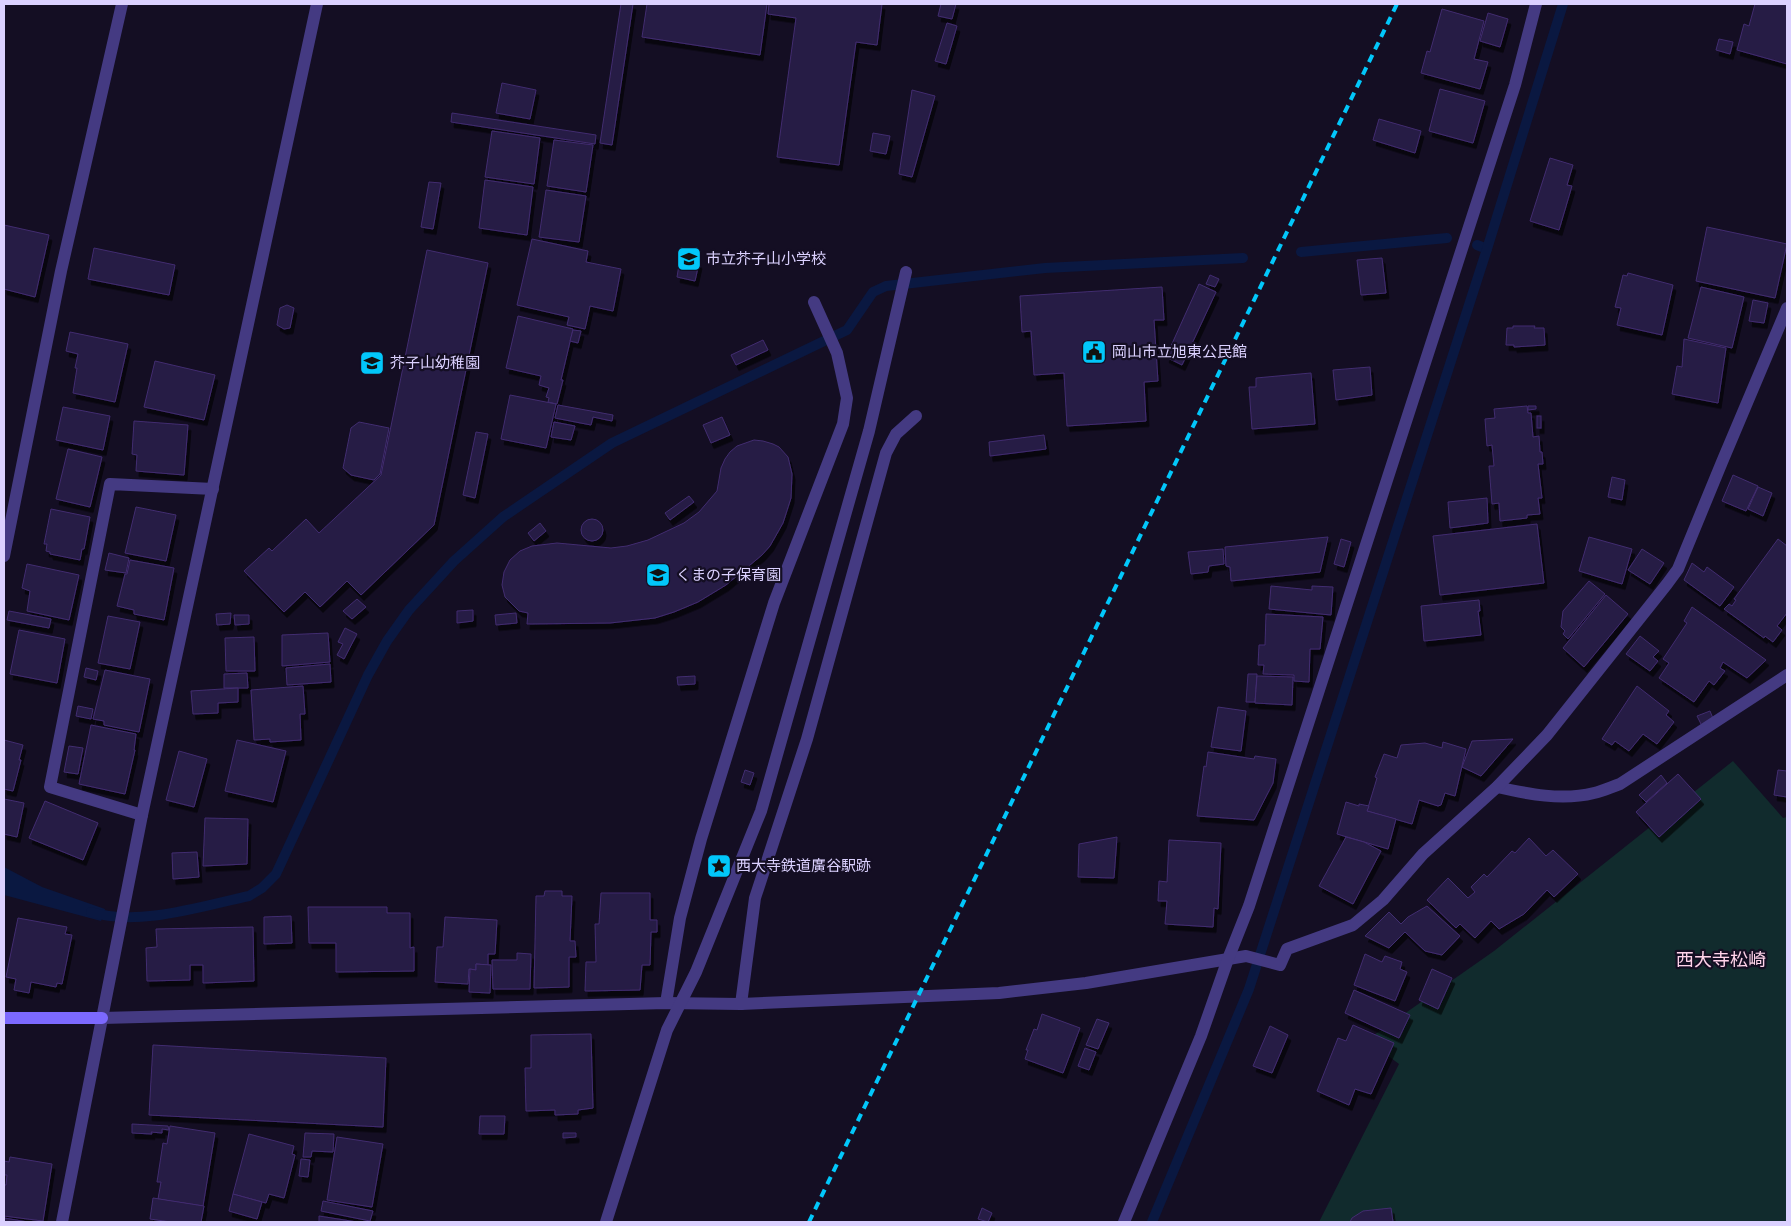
<svg xmlns="http://www.w3.org/2000/svg" width="1791" height="1226" font-family="Cabin,'Noto Sans JP',sans-serif">
<style>
.green{fill:#112b2d}
.water{fill:#0a1841}
.lines{fill:none;stroke-linecap:round;stroke-linejoin:round}
.stream{stroke:#0a1841;stroke-width:10}
.building{fill:#271a44;stroke:#412d70;filter:url(#shadow)}
.street{stroke:#443a82;stroke-width:12}
.secondary{stroke:#7c69fe;stroke-width:12}
.rail{stroke:#02c7fa;stroke-width:4;stroke-dasharray:8 6;stroke-linecap:butt}
.labels{text-anchor:middle;dominant-baseline:central;stroke-width:4.5;stroke-linejoin:round;paint-order:stroke}
.poi-label{font-size:15px;fill:#dbd1ff;stroke:#140e23;text-anchor:start}
.quarter-label{font-size:18px;fill:#ffd3ea;stroke:#140e23}
</style>
<defs>
<filter id="shadow"><feDropShadow dx="3" dy="5.5" stdDeviation="0" flood-color="#0009"/></filter>
</defs>
<rect width="100%" height="100%" fill="#140e23"/>
<!-- green -->
<polygon class="green" points="1733,761 1783,818 1787,817 1787,1222 1319,1222 1399,1064 1367,1040 1494,951"/>
<!-- water -->
<polygon class="water" points="4,867 42,887 105,909 101,921 4,895"/>
<g class="lines">
<!-- stream -->
<g class="stream">
<polyline points="1477,245 1487,249"/>
<polyline points="1301,252 1447,238"/>
<path d="M91,912C138,927 202,906 249,896L262,888L276,874L368,675L387,641L409,610L454,561L503,517L612,443L847,330L873,292L886,286L1045,268L1243,258"/>
<polyline points="1152,1222 1249,989 1487,249 1563,4"/>
</g>
</g>
<!-- building -->
<g class="building">
<polygon points="621,4 633,4 612,145 600,143"/>
<polygon points="647,4 767,4 760,55 642,37"/>
<polygon points="769,4 882,4 877,45 856,42 839,165 777,157 796,18 768,14"/>
<polygon points="941,4 956,4 952,19 938,16"/>
<polygon points="1755,4 1787,4 1787,64 1737,50 1744,24 1749,26"/>
<polygon points="1442,9 1484,21 1474,59 1488,62 1480,89 1421,73 1427,51 1430,52"/>
<polygon points="1488,13 1508,19 1500,47 1480,41"/>
<polygon points="947,23 957,26 946,64 935,61"/>
<polygon points="1719,39 1733,42 1730,54 1716,50"/>
<polygon points="502,83 536,90 530,119 496,113"/>
<polygon points="1440,89 1485,101 1473,143 1429,131"/>
<polygon points="912,90 935,96 912,177 899,174"/>
<polygon points="452,113 596,135 595,144 451,122"/>
<polygon points="1379,119 1421,131 1415,153 1373,140"/>
<polygon points="492,131 540,138 534,184 485,177"/>
<polygon points="873,133 890,136 886,154 870,151"/>
<polygon points="554,140 593,145 586,192 547,186"/>
<polygon points="1550,158 1573,165 1567,185 1572,186 1559,230 1530,221"/>
<polygon points="485,180 533,187 527,235 479,228"/>
<polygon points="429,182 441,183 433,229 421,227"/>
<polygon points="546,190 586,196 579,242 539,237"/>
<polygon points="4,225 49,235 35,297 4,289"/>
<polygon points="1707,227 1787,244 1775,298 1696,281"/>
<polygon points="532,239 588,251 586,262 621,269 613,311 590,306 585,329 567,325 569,317 517,305"/>
<polygon points="94,248 175,265 169,295 88,279"/>
<polygon points="427,250 488,263 434,525 361,595 347,581 320,607 305,592 284,612 244,571 269,548 272,551 306,519 319,533 381,475"/>
<polygon points="1382,258 1386,293 1361,295 1357,260"/>
<polygon points="680,259 699,263 695,281 677,277"/>
<polygon points="1628,273 1673,285 1662,335 1617,325 1621,308 1615,307 1623,275 1627,276"/>
<polygon points="1210,275 1219,279 1215,287 1206,284"/>
<polygon points="1199,284 1216,292 1182,365 1166,357"/>
<polygon points="1162,287 1164,320 1154,320 1158,381 1144,382 1146,421 1067,426 1064,373 1034,375 1031,331 1022,332 1020,296"/>
<polygon points="1701,287 1744,297 1732,348 1688,338"/>
<polygon points="1753,300 1768,303 1764,323 1749,321"/>
<polygon points="287,305 294,308 290,328 284,329 277,325 280,308"/>
<polygon points="518,316 573,329 561,380 563,380 557,404 548,402 549,398 546,397 549,388 539,385 541,376 506,368"/>
<polygon points="1513,326 1535,326 1534,328 1544,328 1545,345 1514,347 1514,345 1506,345 1507,328 1513,328"/>
<polygon points="573,330 581,331 578,343 570,341"/>
<polygon points="70,332 128,344 115,402 73,393 77,368 75,368 78,354 66,351"/>
<polygon points="1684,339 1726,348 1718,403 1672,394 1677,366 1682,367"/>
<polygon points="763,340 768,350 736,365 731,355"/>
<polygon points="155,361 215,375 204,420 144,407"/>
<polygon points="1370,367 1372,395 1336,400 1333,370"/>
<polygon points="1311,373 1315,424 1252,429 1249,387 1256,387 1256,378"/>
<polygon points="510,395 556,404 546,448 501,439"/>
<polygon points="558,405 613,415 612,421 593,417 591,425 555,418"/>
<polygon points="1527,406 1528,413 1531,413 1533,437 1539,436 1540,452 1542,452 1543,464 1538,464 1542,498 1538,498 1540,514 1527,515 1527,518 1500,521 1499,503 1492,504 1489,466 1494,466 1492,445 1487,446 1485,419 1495,418 1494,409"/>
<polygon points="1528,406 1536,406 1536,409 1528,410"/>
<polygon points="63,407 110,416 103,450 56,440"/>
<rect x="1537" y="416" width="4" height="12"/>
<polygon points="722,417 730,435 711,443 703,425"/>
<polygon points="134,421 188,425 184,475 136,471 137,455 132,454"/>
<polygon points="359,422 389,428 380,474 374,480 351,475 343,468 351,428"/>
<polygon points="554,422 575,426 571,440 551,437"/>
<polygon points="476,432 488,434 475,498 463,495"/>
<polygon points="1044,435 1046,449 990,456 989,442"/>
<polygon points="754,440 763,441 773,444 779,447 788,457 792,474 791,498 783,523 770,546 762,555 726,585 698,602 674,612 655,618 610,623 527,624 528,613 519,611 505,597 502,585 504,572 510,560 520,551 532,546 557,543 611,548 627,546 648,540 684,523 699,512 717,491 721,468 725,459 730,452 737,446"/>
<polygon points="68,449 102,457 90,507 56,499"/>
<polygon points="1733,475 1758,486 1746,511 1722,501"/>
<polygon points="1612,477 1625,480 1622,500 1608,497"/>
<polygon points="1758,487 1772,493 1763,516 1748,509"/>
<polygon points="689,496 694,502 670,520 665,513"/>
<polygon points="1487,498 1488,523 1450,528 1448,502"/>
<polygon points="136,507 176,515 166,561 125,553"/>
<polygon points="51,509 90,517 84,549 82,549 80,560 50,554 50,552 46,551 47,544 44,544"/>
<circle cx="592" cy="530" r="11"/>
<polygon points="540,523 546,531 534,541 528,533"/>
<polygon points="1537,524 1544,583 1440,595 1433,536"/>
<polygon points="1328,537 1320,572 1231,581 1230,567 1226,566 1225,547"/>
<polygon points="1589,537 1632,549 1622,584 1579,571"/>
<polygon points="1341,539 1351,542 1344,567 1334,564"/>
<polygon points="1778,539 1787,546 1787,613 1777,626 1782,630 1773,642 1765,636 1764,638 1724,609 1729,604 1732,606 1736,600 1734,599"/>
<polygon points="1223,549 1224,564 1209,566 1208,572 1191,574 1188,552"/>
<polygon points="1642,549 1664,563 1650,584 1628,570"/>
<polygon points="109,553 129,558 126,573 105,570"/>
<polygon points="130,560 174,568 164,620 134,614 134,610 117,606 125,574 127,574"/>
<polygon points="1692,563 1704,572 1707,567 1734,587 1720,606 1684,580"/>
<polygon points="27,564 79,575 69,620 27,611 30,591 22,588"/>
<polygon points="1589,581 1605,594 1568,639 1563,634 1565,631 1561,627 1563,611"/>
<polygon points="1271,586 1312,590 1312,586 1333,587 1331,615 1269,609"/>
<polygon points="1606,595 1628,614 1584,667 1563,648"/>
<polygon points="357,599 366,607 352,619 343,611"/>
<polygon points="1479,600 1480,611 1478,611 1481,635 1424,641 1421,606"/>
<polygon points="1692,607 1766,660 1747,678 1723,662 1720,668 1725,671 1714,685 1709,681 1694,702 1659,678 1669,663 1663,659 1687,623 1684,621"/>
<polygon points="473,610 473,621 457,623 457,611"/>
<polygon points="9,611 51,619 49,628 7,620"/>
<polygon points="231,613 230,624 217,625 216,614"/>
<polygon points="516,613 517,623 496,625 495,615"/>
<polygon points="1266,614 1323,617 1320,649 1310,649 1309,682 1294,681 1294,675 1263,674 1264,665 1258,665 1259,645 1265,645"/>
<polygon points="234,615 249,615 249,624 235,625"/>
<polygon points="108,616 140,622 130,669 98,663"/>
<polygon points="345,628 357,634 344,659 337,655 343,644 338,642"/>
<polygon points="19,630 65,639 57,683 10,674"/>
<polygon points="328,633 330,662 282,666 282,635"/>
<polygon points="1640,636 1659,651 1653,657 1658,661 1650,671 1626,654"/>
<polygon points="254,637 255,671 226,671 225,638"/>
<polygon points="330,664 331,682 287,685 286,668"/>
<polygon points="86,668 98,671 96,680 84,677"/>
<polygon points="105,670 150,679 139,732 104,725 104,721 93,719"/>
<polygon points="247,673 248,688 224,688 224,674"/>
<polygon points="1248,674 1257,674 1255,702 1246,702"/>
<polygon points="695,676 695,684 678,685 677,677"/>
<polygon points="1257,676 1293,677 1292,705 1255,703"/>
<polygon points="303,686 305,714 300,714 301,740 270,742 270,739 254,740 251,690"/>
<polygon points="1637,686 1669,711 1666,715 1674,722 1657,744 1643,734 1629,751 1615,741 1612,745 1602,739"/>
<polygon points="238,688 238,702 218,703 218,713 193,714 191,691"/>
<polygon points="78,706 93,709 91,719 76,716"/>
<polygon points="1218,707 1246,711 1241,751 1211,747"/>
<polygon points="1710,711 1714,721 1702,726 1697,716"/>
<polygon points="91,725 136,734 134,750 135,750 125,794 79,784"/>
<polygon points="1513,739 1481,776 1462,767 1472,741"/>
<polygon points="4,740 23,745 19,760 21,760 13,791 4,789"/>
<polygon points="237,740 286,751 273,802 225,791"/>
<polygon points="1443,742 1466,749 1455,796 1445,793 1441,805 1438,806 1419,800 1412,824 1367,811 1377,778 1375,777 1384,754 1397,758 1401,745 1425,743 1442,748"/>
<polygon points="69,746 83,748 78,774 64,772"/>
<polygon points="179,751 207,759 194,807 166,800"/>
<polygon points="1208,752 1254,759 1255,756 1276,759 1273,783 1254,820 1197,816 1204,766 1206,767"/>
<polygon points="745,770 754,773 750,785 741,782"/>
<polygon points="1778,770 1787,771 1787,797 1774,795"/>
<polygon points="1678,774 1701,799 1659,837 1636,812"/>
<polygon points="1661,775 1667,783 1646,802 1639,795"/>
<polygon points="4,799 24,803 17,837 4,834"/>
<polygon points="45,801 98,823 83,860 29,838"/>
<polygon points="1346,802 1359,806 1359,804 1369,806 1367,811 1396,819 1388,849 1337,834"/>
<polygon points="205,818 248,819 247,864 203,866"/>
<polygon points="1117,837 1114,878 1078,877 1079,844"/>
<polygon points="1346,837 1364,842 1381,851 1353,904 1319,886"/>
<polygon points="1529,838 1546,856 1553,850 1578,874 1554,897 1547,890 1524,914 1499,929 1491,921 1475,938 1460,924 1456,928 1427,900 1448,878 1468,898 1475,892 1471,887 1484,874 1487,877 1512,851 1515,853"/>
<polygon points="1169,840 1221,843 1218,909 1214,908 1213,927 1165,924 1167,901 1158,901 1159,881 1167,882"/>
<polygon points="197,852 199,877 173,879 172,853"/>
<polygon points="545,891 562,891 562,896 572,896 570,941 575,941 576,957 569,957 569,987 534,988 536,896 544,896"/>
<polygon points="601,893 650,893 650,920 657,920 657,932 651,932 650,965 642,965 640,990 585,991 586,962 596,962 595,924 599,924"/>
<polygon points="1427,906 1460,936 1442,955 1425,951 1405,932 1389,948 1365,936 1389,912 1401,924 1408,917"/>
<polygon points="308,907 387,907 387,913 410,913 410,948 414,947 414,971 336,972 336,943 309,943"/>
<polygon points="291,916 292,943 264,944 264,917"/>
<polygon points="445,917 497,920 495,954 488,954 488,965 476,964 476,970 469,969 468,984 435,982 437,947 443,947"/>
<polygon points="18,918 67,927 65,934 72,935 62,984 57,983 56,987 31,982 29,993 14,990 16,979 6,977"/>
<polygon points="253,927 254,981 203,983 203,965 190,965 190,980 147,981 146,948 157,947 156,929"/>
<polygon points="517,953 531,954 530,989 493,989 492,960 517,960"/>
<polygon points="1365,954 1382,962 1385,956 1402,962 1400,969 1407,972 1395,1001 1354,985"/>
<polygon points="476,964 491,965 490,993 469,992 470,969 476,970"/>
<polygon points="1432,969 1452,978 1438,1009 1419,1000"/>
<polygon points="1354,990 1410,1015 1399,1038 1345,1013"/>
<polygon points="1042,1014 1080,1028 1063,1073 1025,1059 1028,1050 1026,1050 1034,1029 1037,1030"/>
<polygon points="1097,1019 1109,1023 1098,1049 1086,1045"/>
<polygon points="1353,1025 1394,1043 1371,1094 1355,1089 1349,1105 1317,1091 1338,1038 1346,1041"/>
<polygon points="1270,1026 1288,1035 1272,1073 1253,1066"/>
<polygon points="591,1034 593,1108 578,1110 578,1114 555,1115 555,1110 526,1111 525,1068 531,1068 531,1035"/>
<polygon points="153,1045 386,1058 383,1127 149,1115"/>
<polygon points="1085,1048 1096,1052 1089,1070 1078,1066"/>
<polygon points="480,1116 505,1116 504,1134 479,1134"/>
<polygon points="132,1124 168,1126 169,1130 162,1129 162,1133 151,1132 152,1134 132,1133"/>
<polygon points="170,1126 215,1133 203,1206 158,1199 161,1182 157,1182 163,1143 167,1144"/>
<polygon points="305,1133 334,1134 333,1152 312,1151 311,1157 303,1157"/>
<polygon points="563,1133 576,1133 576,1137 563,1138"/>
<polygon points="249,1134 294,1146 292,1154 295,1155 284,1198 269,1194 266,1203 233,1194"/>
<polygon points="337,1137 383,1144 372,1207 327,1200"/>
<polygon points="10,1157 52,1164 43,1221 4,1216 4,1185 6,1185 7,1175 4,1175 4,1161 9,1162"/>
<polygon points="301,1159 310,1160 308,1177 299,1176"/>
<polygon points="233,1194 262,1202 257,1219 229,1211"/>
<polygon points="153,1198 204,1206 201,1222 171,1222 150,1219"/>
<polygon points="323,1201 373,1211 370,1221 321,1211"/>
<polygon points="982,1208 992,1213 988,1222 978,1219"/>
<polygon points="1391,1208 1393,1222 1350,1222 1352,1218 1363,1211"/>
<polygon points="319,1216 357,1222 319,1222"/>
<polygon points="4,1218 28,1222 4,1222"/>
</g>
<g class="lines">
<!-- street -->
<g class="street">
<polyline points="4,556 61,271 122,4"/>
<path d="M1497,787C1528,794 1562,801 1594,793C1603,791 1611,787 1620,784L1787,675"/>
<polyline points="142,815 50,787 110,484 213,489"/>
<polyline points="666,1003 680,918 701,839 774,603 843,424 847,398 837,353 814,302"/>
<polyline points="741,1004 755,898 807,739 886,453 896,434 916,416"/>
<polyline points="102,1018 666,1003 741,1004 999,993 1086,983 1246,956 1280,965 1287,949 1353,925 1383,900 1423,854 1497,787 1547,735 1667,584 1678,569 1722,462 1787,308"/>
<polyline points="62,1222 142,815 317,4"/>
<polyline points="606,1222 667,1030 696,972 761,811 869,431 906,272"/>
<polyline points="1124,1222 1201,1036 1228,959 1249,906 1515,85 1536,4"/>
</g>
<!-- secondary -->
<polyline class="secondary" points="4,1018 102,1018"/>
<!-- rail -->
<polyline class="rail" points="809,1222 1397,4"/>
</g>
<!-- icons -->
<defs>
<symbol id="school-square" viewBox="-11 -11 22 22"><rect x="-9" y="-9" width="18" height="18" rx="4" fill="#02c7fa" stroke="#140e23"/><path d="M0-5L7-2L0 1L-7-2ZM-4 1L0 2.5L4 1V4Q0 6-4 4Z" fill="#111"/></symbol>
<symbol id="civic-square" viewBox="-11 -11 22 22"><rect x="-9" y="-9" width="18" height="18" rx="4" fill="#02c7fa" stroke="#140e23"/><path d="M-.6-6.5H3V-4.5H.6V-3L4-1V1h2V6H-6V1h2V-1L-.6-3ZM-1.2 2.5V6h2.4V2.5Z" fill="#111"/></symbol>
<symbol id="sight-square" viewBox="-11 -11 22 22"><rect x="-9" y="-9" width="18" height="18" rx="4" fill="#02c7fa" stroke="#140e23"/><path d="M0-6L1.8-2.2L6-1.7L2.9 1.2L3.7 5.4L0 3.3L-3.7 5.4L-2.9 1.2L-6-1.7L-1.8-2.2Z" fill="#111"/></symbol>
</defs>
<g fill-rule="evenodd">
<use href="#school-square" x="675" y="245" width="28" height="28"/>
<use href="#civic-square" x="1080" y="338" width="28" height="28"/>
<use href="#school-square" x="358" y="349" width="28" height="28"/>
<use href="#school-square" x="644" y="561" width="28" height="28"/>
<use href="#sight-square" x="705" y="852" width="28" height="28"/>
</g>
<g class="labels">
<!-- poi labels -->
<g class="poi-label">
<text x="706" y="259">市立芥子山小学校</text>
<text x="1112" y="352">岡山市立旭東公民館</text>
<text x="390" y="363">芥子山幼稚園</text>
<text x="676" y="575">くまの子保育園</text>
<text x="736" y="866">西大寺鉄道廣谷駅跡</text>
</g>
<!-- quarter labels -->
<g class="quarter-label">
<text x="1721" y="960">西大寺松崎</text>
</g>
</g>
<!-- border -->
<rect width="1791" height="1226" fill="none" stroke="#dbd1ff" stroke-width="10"/>
</svg>
